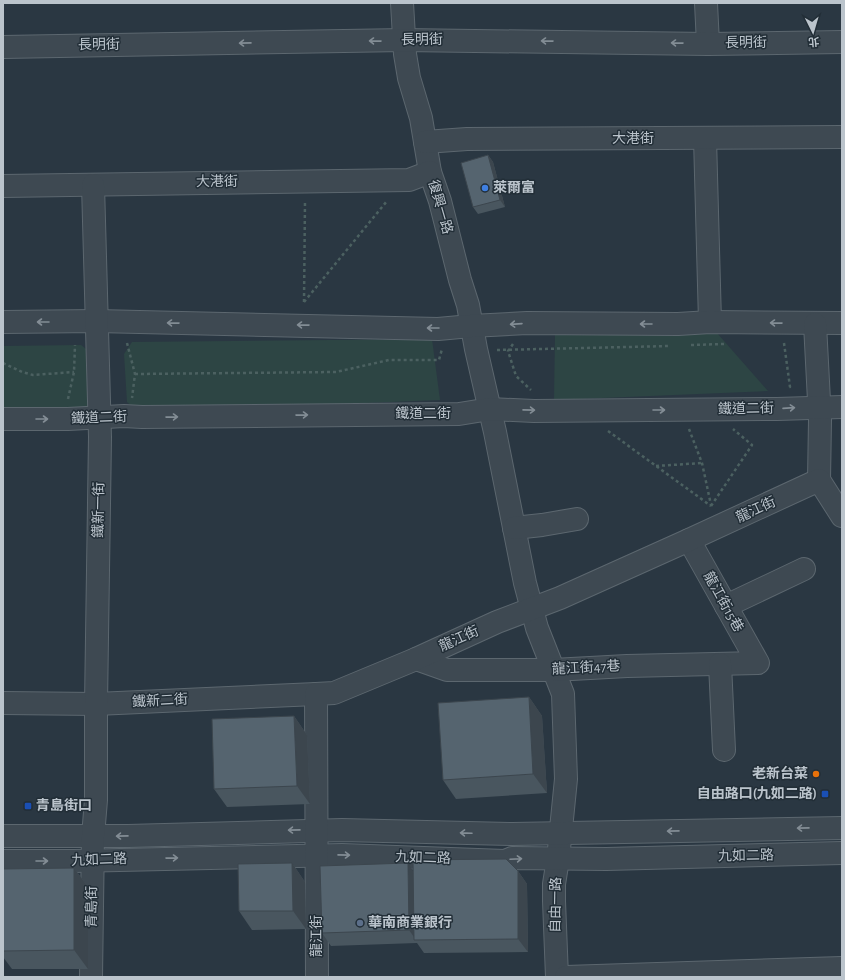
<svg xmlns="http://www.w3.org/2000/svg" width="845" height="980" font-family="'Alegreya Sans','Noto Sans TC',sans-serif">
<style>
.green{fill:#2d4544}
.lines{fill:none;stroke-linecap:round;stroke-linejoin:round}
.minor-casing{stroke:#5c676f;stroke-width:24}
.path{stroke:#4c6161;stroke-width:2.5;stroke-dasharray:3 3;stroke-linecap:butt}
.minor{stroke:#3e4952;stroke-width:22}
.wall{fill:#49565f}
.shaded-wall{fill:#3c464e}
.building{fill:#55646f;stroke:#3c464e}
.oneway{stroke:#838d95}
.shop-dot{fill:#3f7fe0;stroke:#222e37;stroke-width:1.5}
.food-dot{fill:#e8710a;stroke:#222e37;stroke-width:1.5}
.transit-dot{fill:#1a4fb4;stroke:#222e37;stroke-width:1.5}
.service-dot{fill:#5c6f8a;stroke:#222e37;stroke-width:1.5}
.labels{text-anchor:middle;dominant-baseline:central;stroke-width:3;stroke-linejoin:round;paint-order:stroke}
.street-label{font-size:14px;fill:#bbc4cc;stroke:#222e37}
.poi-label{font-size:14px;font-weight:bold;fill:#bbc4cc;stroke:#222e37;text-anchor:start}
</style>
<rect width="100%" height="100%" fill="#2a3742"/>
<!-- green -->
<g class="green">
<polygon points="717,333 768,391 554,400 555,335"/>
<polygon points="432,339 440,400 138,412 127,402 124,354 132,342"/>
<polygon points="81,345 90,352 89,408 3,412 3,346"/>
</g>
<g class="lines">
<defs>
<g id="minor">
<polyline points="402,3 405,54 409,78 421,118 430,172 440,201 460,280 468,305 476,349 495,432 525,583 537,628 563,694 566,779 558,859 554,884 554,901 557,977"/>
<polyline points="706,3 708,44"/>
<polyline points="3,47 404,40 708,44 842,42"/>
<polyline points="705,138 710,322"/>
<polyline points="425,142 467,139 842,137"/>
<polyline points="3,186 409,180 430,172"/>
<polyline points="3,322 97,321 438,329 471,326 527,323 678,324 710,322 842,323"/>
<polyline points="815,324 820,420 819,480"/>
<polyline points="3,419 68,419 124,416 142,417 459,414 490,409 534,411 777,409 842,407"/>
<polyline points="514,528 542,525 577,519"/>
<polyline points="726,606 804,569"/>
<polyline points="416,659 447,670 553,670 627,666 758,663 689,540"/>
<polyline points="720,664 724,750"/>
<polyline points="3,703 96,704 316,694"/>
<polyline points="3,836 128,836 342,830 512,834 842,828"/>
<polyline points="3,861 74,861 342,855 505,861 512,858 606,859 842,853"/>
<polyline points="91,977 93,836 96,800 96,704 100,437 93,185"/>
<polyline points="317,977 316,694 334,693 416,659 497,622 560,598 689,540 819,480 842,516"/>
<polyline points="566,977 842,968"/>
</g>
</defs>
<!-- minor casing -->
<use href="#minor" class="minor-casing"/>
<!-- path -->
<g class="path">
<polyline points="304,302 387,201"/>
<polyline points="304,302 305,201"/>
<polyline points="127,343 135,374 132,398"/>
<polyline points="784,343 790,387 787,387"/>
<polyline points="513,344 508,351 516,376 531,390"/>
<polyline points="691,345 724,344"/>
<polyline points="497,350 670,346"/>
<polyline points="3,363 22,372 33,375 74,372"/>
<polyline points="135,374 336,372 389,360 439,360 442,349"/>
<polyline points="68,399 74,372 75,345"/>
<polyline points="689,429 702,463 711,505"/>
<polyline points="608,431 711,506"/>
<polyline points="656,466 702,463"/>
<polyline points="711,506 752,445 733,429"/>
</g>
<!-- minor -->
<use href="#minor" class="minor"/>
</g>
<!-- wall -->
<g class="wall">
<polygon points="488,155 493,162 505,207 478,214 473,207"/>
<polygon points="529,697 542,716 547,793 456,799 443,780"/>
<polygon points="294,716 307,735 310,804 227,807 214,789"/>
<polygon points="292,863 305,882 306,929 252,930 239,911"/>
<polygon points="74,868 88,887 88,969 12,969 3,957 3,869"/>
<polygon points="518,871 527,884 528,952 424,953 417,943 331,946 322,933 413,872"/>
</g>
<!-- shaded-wall -->
<g class="shaded-wall">
<polygon points="488,155 493,162 505,207 500,200"/>
<polygon points="529,697 542,716 547,793 533,774"/>
<polygon points="294,716 307,735 310,804 297,786"/>
<polygon points="292,863 305,882 306,929 293,911"/>
<polygon points="408,863 417,877 416,940 409,930"/>
<polygon points="74,868 88,887 88,969 74,950"/>
<polygon points="518,871 527,884 528,952 518,939"/>
</g>
<!-- building -->
<g class="building">
<polygon points="488,155 500,200 473,207 461,163"/>
<polygon points="529,697 533,774 443,780 438,703"/>
<polygon points="294,716 297,786 214,789 212,719"/>
<polygon points="506,859 518,871 518,939 414,940 413,860"/>
<polygon points="292,863 293,911 239,911 238,864"/>
<polygon points="408,863 409,930 322,933 320,866"/>
<polygon points="74,868 74,950 3,951 3,869"/>
</g>
<!-- one-way arrows -->
<defs><path id="oneway-shaft" d="M-6 0H5M1.5-3L5.5 0L1.5 3" fill="none" stroke-width="1.6" stroke-linecap="round" stroke-linejoin="round"/></defs>
<g class="oneway">
<use href="#oneway-shaft" transform="translate(375 41) rotate(-179)"/>
<use href="#oneway-shaft" transform="translate(547 41) rotate(-179)"/>
<use href="#oneway-shaft" transform="translate(245 43) rotate(179)"/>
<use href="#oneway-shaft" transform="translate(677 43) rotate(-179)"/>
<use href="#oneway-shaft" transform="translate(43 322) rotate(180)"/>
<use href="#oneway-shaft" transform="translate(173 323) rotate(-179)"/>
<use href="#oneway-shaft" transform="translate(776 323) rotate(-179)"/>
<use href="#oneway-shaft" transform="translate(516 324) rotate(176)"/>
<use href="#oneway-shaft" transform="translate(646 324) rotate(-180)"/>
<use href="#oneway-shaft" transform="translate(303 325) rotate(-179)"/>
<use href="#oneway-shaft" transform="translate(433 328) rotate(-180)"/>
<use href="#oneway-shaft" transform="translate(789 408) rotate(-4)"/>
<use href="#oneway-shaft" transform="translate(529 410) rotate(1)"/>
<use href="#oneway-shaft" transform="translate(659 410)"/>
<use href="#oneway-shaft" transform="translate(302 415) rotate(-1)"/>
<use href="#oneway-shaft" transform="translate(172 417) rotate(-1)"/>
<use href="#oneway-shaft" transform="translate(42 419)"/>
<use href="#oneway-shaft" transform="translate(803 828) rotate(179)"/>
<use href="#oneway-shaft" transform="translate(294 830) rotate(179)"/>
<use href="#oneway-shaft" transform="translate(673 831) rotate(179)"/>
<use href="#oneway-shaft" transform="translate(466 833) rotate(-178)"/>
<use href="#oneway-shaft" transform="translate(122 836) rotate(179)"/>
<use href="#oneway-shaft" transform="translate(344 855) rotate(1)"/>
<use href="#oneway-shaft" transform="translate(172 858) rotate(-1)"/>
<use href="#oneway-shaft" transform="translate(516 859) rotate(-3)"/>
<use href="#oneway-shaft" transform="translate(42 861)"/>
</g>
<!-- markers -->
<circle class="shop-dot" cx="485" cy="188" r="4"/>
<circle class="food-dot" cx="816" cy="774" r="4"/>
<g class="transit-dot">
<rect x="821" y="790" width="8" height="8" rx="2"/>
<rect x="24" y="802" width="8" height="8" rx="2"/>
</g>
<circle class="service-dot" cx="360" cy="923" r="4"/>
<g class="labels">
<!-- street labels -->
<g class="street-label">
<text transform="translate(422 40) rotate(-1)">長明街</text>
<text transform="translate(746 43) rotate(-1)">長明街</text>
<text transform="translate(99 45) rotate(-1)">長明街</text>
<text x="633" y="139">大港街</text>
<text transform="translate(217 182) rotate(-1)">大港街</text>
<text transform="translate(440 207) rotate(74)">復興一路</text>
<text transform="translate(746 409) rotate(-1)">鐵道二街</text>
<text x="423" y="414">鐵道二街</text>
<text transform="translate(99 418) rotate(-2)">鐵道二街</text>
<text transform="translate(99 510) rotate(-89)">鐵新一街</text>
<text transform="translate(756 510) rotate(-25)">龍江街</text>
<text transform="translate(723 602) rotate(61)">龍江街15巷</text>
<text transform="translate(459 639) rotate(-24)">龍江街</text>
<text transform="translate(586 668) rotate(-3)">龍江街47巷</text>
<text transform="translate(160 701) rotate(-3)">鐵新二街</text>
<text transform="translate(746 856) rotate(-1)">九如二路</text>
<text transform="translate(423 858) rotate(2)">九如二路</text>
<text transform="translate(99 860) rotate(-2)">九如二路</text>
<text transform="translate(556 905) rotate(-89)">自由一路</text>
<text transform="translate(92 907) rotate(-89)">青島街</text>
<text transform="translate(317 936) rotate(-90)">龍江街</text>
</g>
<!-- poi labels -->
<g class="poi-label">
<text x="493" y="188">萊爾富</text>
<text x="808" y="774" text-anchor="end">老新台菜</text>
<text x="817" y="794" text-anchor="end">自由路口(九如二路)</text>
<text x="36" y="806">青島街口</text>
<text x="368" y="923">華南商業銀行</text>
</g>
</g>
<!-- border -->
<rect width="845" height="980" fill="none" stroke="#bbc4cc" stroke-width="8"/>
<!-- north arrow -->
<g transform="translate(813 32) rotate(175)" stroke="#222e37" stroke-width="3" paint-order="stroke">
<path d="M0-3L7 15L0 10L-7 15Z" fill="#bbc4cc"/>
<text y="-6" font-size="11" font-weight="bold" text-anchor="middle" fill="#bbc4cc">北</text>
</g>
</svg>
